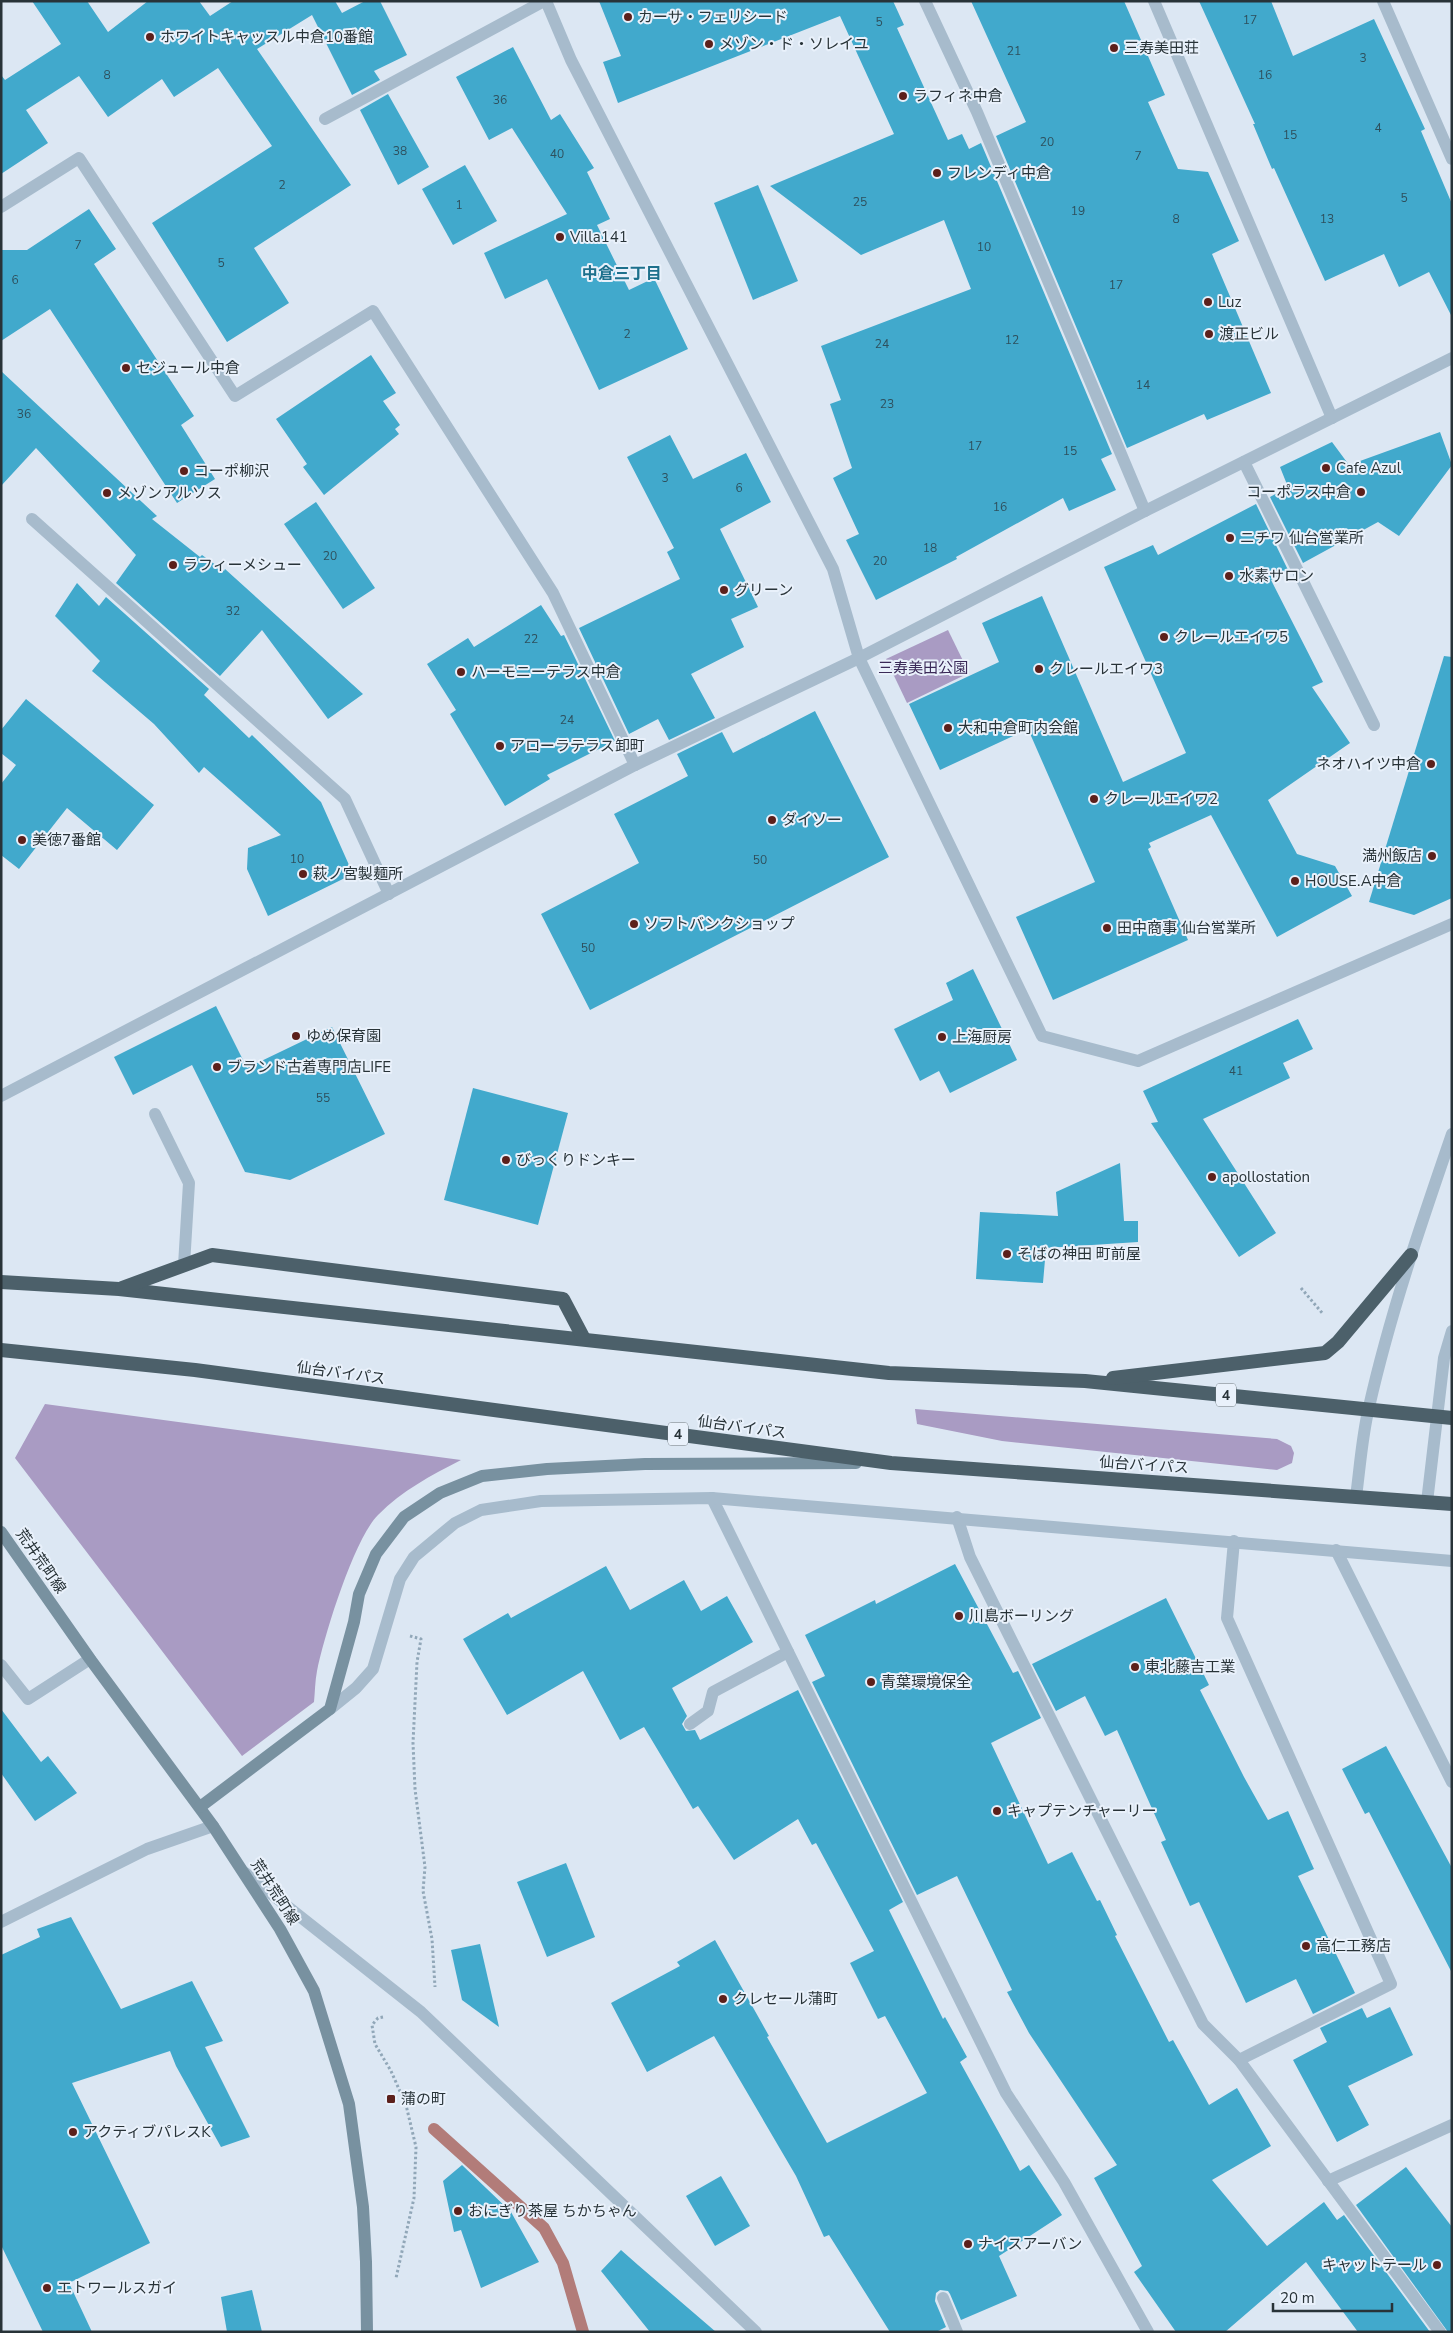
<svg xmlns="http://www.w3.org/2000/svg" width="1453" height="2333" font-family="'Nunito Sans','Noto Sans JP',sans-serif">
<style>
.green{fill:#a99bc3}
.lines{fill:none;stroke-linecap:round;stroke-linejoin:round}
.stream{stroke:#b27c79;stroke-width:12}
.building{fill:#41a9cc}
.path{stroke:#91a7b8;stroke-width:3;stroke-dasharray:2.5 2.5;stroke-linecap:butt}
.service{stroke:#a7bbcc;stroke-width:12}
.minor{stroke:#a7bbcc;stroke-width:12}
.tertiary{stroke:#a7bbcc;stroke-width:12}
.secondary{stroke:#7891a0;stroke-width:12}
.trunk{stroke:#4c606a;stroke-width:14}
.poi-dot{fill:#5c201b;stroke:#e9f1fb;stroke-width:2}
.labels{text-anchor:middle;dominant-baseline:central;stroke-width:4;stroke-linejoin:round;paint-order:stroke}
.number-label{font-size:12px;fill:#2e505d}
.shield{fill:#e9f1fb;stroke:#626c72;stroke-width:1}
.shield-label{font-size:14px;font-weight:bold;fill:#283338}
.poi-label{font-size:15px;fill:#283338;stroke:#e9f1fb;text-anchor:start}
.park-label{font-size:15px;fill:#3b2a58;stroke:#e9f1fb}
.street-label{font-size:15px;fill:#283338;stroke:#e9f1fb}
.neighbourhood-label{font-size:16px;font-weight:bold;fill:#1d708c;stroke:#e9f1fb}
</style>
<rect width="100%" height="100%" fill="#dce7f3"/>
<!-- green -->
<g class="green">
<polygon points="948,630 969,673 907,703 886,659"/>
<path d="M45,1404L461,1460C430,1476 403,1490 378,1515C354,1539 324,1636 317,1671C315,1681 315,1692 314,1702L242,1756L15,1458Z"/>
<polygon points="915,1409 1277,1439 1291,1446 1294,1453 1292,1463 1277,1470 1002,1441 917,1424"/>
</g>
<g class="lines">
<!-- stream -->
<polyline class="stream" points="434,2129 544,2228 563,2263 583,2332"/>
</g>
<!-- building -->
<g class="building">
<polygon points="32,1 87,1 108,32 148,1 199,1 210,16 233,1 335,1 342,13 365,1 380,1 407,55 374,71 380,80 352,95 312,15 257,49 351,185 254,248 289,303 227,342 152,223 272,146 218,68 174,97 162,79 108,117 79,76 26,110 48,143 1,174 1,75 5,80 61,44"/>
<polygon points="599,1 893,1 904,25 897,28 948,140 962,134 969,149 981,143 1112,454 1101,459 1116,490 1069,511 1063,498 956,557 957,559 876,600 846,540 859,534 833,478 852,468 830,404 841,400 821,346 971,289 944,220 861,255 770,186 894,134 840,16 618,103 603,62 621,56"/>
<polygon points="971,1 1124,1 1165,95 1148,102 1178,169 1208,172 1239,241 1212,254 1271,393 1207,420 1204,414 1127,448 996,136 1026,122"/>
<polygon points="1199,1 1271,1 1293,56 1374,19 1425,129 1421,131 1452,204 1452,317 1429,272 1399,287 1384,254 1325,281 1274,168 1272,169 1253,124 1255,124"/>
<polygon points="513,47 551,120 560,114 594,168 587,172 610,219 597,225 629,290 654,278 688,349 599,390 547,279 505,299 484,253 567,214 512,128 489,140 456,77"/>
<polygon points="388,94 429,167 398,185 360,110"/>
<polygon points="465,165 497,221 453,245 422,189"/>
<polygon points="758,185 798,281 753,300 714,203"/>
<polygon points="89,209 116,249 94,264 194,416 181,425 215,479 177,503 50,309 1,341 1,250 27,250"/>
<polygon points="371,355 396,393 383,401 400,425 395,429 399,434 324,495 303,467 307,464 276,419"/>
<polygon points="1,371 157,516 152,519 200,557 202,555 224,571 225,569 363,694 328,719 262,630 220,676 116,583 136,555 36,448 1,486"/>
<polygon points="1440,432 1452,465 1399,536 1378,522 1303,563 1270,497 1288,487 1280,467 1332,442 1349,465"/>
<polygon points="670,435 693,479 746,453 771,502 720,529 758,607 731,619 744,647 691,674 715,718 669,740 658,719 629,734 579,628 680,579 667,552 674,548 627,457"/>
<polygon points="316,502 375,588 343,609 284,524"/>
<polygon points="1256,504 1288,570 1271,580 1323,682 1312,687 1350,743 1268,800 1297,854 1335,866 1352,896 1277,937 1211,815 1149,843 1151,847 1148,849 1188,940 1053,1000 1016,917 1095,882 1028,729 940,770 909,704 999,662 982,623 1042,596 1123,782 1186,753 1104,567 1153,545 1158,555"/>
<polygon points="77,583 99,606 106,597 209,689 204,695 249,738 252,735 321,802 353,874 268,916 247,869 248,848 281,835 204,767 199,773 154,724 92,671 100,661 55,616"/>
<polygon points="541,605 561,636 564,635 615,741 547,775 550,779 505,806 450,714 456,710 427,664 468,638 474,647"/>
<polygon points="1444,656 1452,657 1452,898 1414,915 1369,902"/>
<polygon points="26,699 154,805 117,850 67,808 19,869 1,855 1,784 16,765 1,753 1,730"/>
<polygon points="815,711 889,857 590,1010 541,914 639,863 614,814 688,776 677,754 722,732 733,753"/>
<polygon points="973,969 1017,1060 950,1093 939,1071 920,1081 894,1029 953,1000 946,983"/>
<polygon points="216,1006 247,1068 332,1027 385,1134 290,1180 245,1172 192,1065 133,1095 114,1057"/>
<polygon points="1298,1019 1313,1049 1283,1063 1290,1078 1203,1119 1276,1233 1239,1257 1151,1123 1158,1122 1143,1091"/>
<polygon points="473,1088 568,1113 538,1225 444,1200"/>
<polygon points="1120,1163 1124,1221 1138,1221 1138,1242 1046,1248 1043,1283 976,1279 980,1212 1058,1216 1056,1192"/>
<polygon points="955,1564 1013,1673 1018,1671 1041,1718 991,1743 1048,1864 1072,1852 1097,1901 1100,1900 1117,1935 1115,1936 1169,2042 1173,2040 1209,2105 1237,2088 1271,2146 1212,2180 1267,2246 1324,2202 1337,2220 1344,2215 1430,2332 1358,2332 1306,2262 1225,2332 1176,2332 1134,2272 1142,2266 1094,2178 1117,2165 1029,2033 1007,1992 1012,1990 957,1876 917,1895 812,1682 825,1676 805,1635 875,1600 876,1604"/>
<polygon points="606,1566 630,1610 684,1580 701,1611 727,1596 753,1642 672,1688 687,1716 682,1724 686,1731 695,1730 700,1740 798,1690 903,1902 889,1910 943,2019 945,2017 967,2057 960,2062 1020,2171 1029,2165 1062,2215 999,2256 1017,2296 961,2320 950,2294 948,2291 940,2290 936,2293 935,2301 946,2327 936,2332 890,2332 829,2235 824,2237 796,2176 714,2036 647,2072 611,2003 680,1966 677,1962 715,1940 769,2036 767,2037 827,2143 927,2093 885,2016 878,2019 850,1963 874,1951 816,1843 812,1845 798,1819 734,1860 698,1806 693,1809 644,1727 620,1740 583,1671 507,1715 463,1639 508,1613 511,1618"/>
<polygon points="1166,1598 1209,1685 1200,1690 1244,1777 1268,1820 1288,1811 1314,1869 1298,1876 1355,1993 1313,2014 1296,1979 1246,2003 1199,1902 1190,1906 1161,1842 1166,1840 1117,1730 1105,1736 1085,1696 1056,1711 1032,1664"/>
<polygon points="1,1709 41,1762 48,1756 77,1793 35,1821 1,1773"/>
<polygon points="1386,1746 1452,1868 1452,1973 1369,1812 1365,1814 1342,1769"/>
<polygon points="566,1863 595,1937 547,1957 517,1882"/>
<polygon points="71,1917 121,2009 192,1981 223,2041 205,2047 250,2137 221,2147 176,2066 170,2051 72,2083 150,2243 69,2283 92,2332 43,2332 1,2245 1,1955 40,1937 37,1929"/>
<polygon points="480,1944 499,2027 462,2000 451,1950"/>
<polygon points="1390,2007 1413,2055 1348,2086 1369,2125 1337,2142 1293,2060 1327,2042 1320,2028 1362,2008 1367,2018"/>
<polygon points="462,2165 511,2212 539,2262 481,2288 461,2230 454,2232 443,2181"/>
<polygon points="1406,2167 1452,2227 1452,2332 1448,2332 1356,2205"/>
<polygon points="721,2176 750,2226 715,2246 686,2196"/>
<polygon points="621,2250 638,2265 716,2332 650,2332 601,2271"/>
<polygon points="252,2290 262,2332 227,2332 221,2297"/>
</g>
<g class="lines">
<!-- path -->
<g class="path">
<polyline points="1301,1288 1323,1314"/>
<polyline points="410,1636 421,1639 417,1662 413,1743 415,1789 425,1867 423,1891 432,1939 435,1987"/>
<polyline points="383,2017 378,2018 372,2025 375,2044 391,2071 406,2105 416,2147 414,2198 396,2278"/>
</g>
<!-- service -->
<g class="service">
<polyline points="155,1114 189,1183 184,1265"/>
<polyline points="690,1724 708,1711 713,1692 788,1652"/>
<polyline points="1328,2181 1452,2125"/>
<polyline points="943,2298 957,2332"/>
</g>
<!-- minor -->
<g class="minor">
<polyline points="546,1 571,60 833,569 859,658 1042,1036 1138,1061 1452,924"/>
<polyline points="925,1 977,112 1145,511"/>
<polyline points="1154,1 1332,418"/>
<polyline points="1383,1 1452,159"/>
<polyline points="325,119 544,1"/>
<polyline points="1,207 79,158 235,396 373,311 553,593 635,765"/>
<polyline points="1244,462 1374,725"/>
<polyline points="32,519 345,799 389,894"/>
<polyline points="1,1096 635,765 859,658 1145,511 1452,358"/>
<polyline points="712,1498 1006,2093 1064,2182 1148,2332"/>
<polyline points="957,1517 970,1557 1203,2024 1239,2060 1440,2332"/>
<polyline points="1234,1541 1227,1618 1391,1984 1239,2060"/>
<polyline points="1336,1550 1452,1782"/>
<polyline points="1,1665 28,1699 90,1659"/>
<polyline points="330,1709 356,1688 373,1669 400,1579 414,1557 455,1523 481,1510 541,1501 712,1498 1452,1561"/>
<polyline points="1,1922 147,1849 213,1826"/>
</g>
<!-- tertiary -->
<g class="tertiary">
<path d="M1356,1497C1360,1467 1362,1436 1369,1407C1390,1314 1421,1224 1452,1134"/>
<polyline points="1427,1502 1444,1358 1452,1331"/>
<polyline points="245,1873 421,2012 756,2332"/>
</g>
<!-- secondary -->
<g class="secondary">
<polyline points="1,1532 90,1659 213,1826 280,1929 314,1991 349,2104 363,2207 366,2262 367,2332"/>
<polyline points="200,1807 330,1709 354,1622 359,1594 376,1554 404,1517 440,1493 482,1476 547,1469 645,1464 856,1463"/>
</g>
<!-- trunk -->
<g class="trunk">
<polyline points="1,1282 119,1289 889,1373 1085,1381 1452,1418"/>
<polyline points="122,1288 212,1255 563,1299 584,1339"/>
<polyline points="1,1350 195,1370 891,1463 1452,1504"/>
<polyline points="1113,1378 1325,1353 1338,1342 1411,1255"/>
</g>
</g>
<!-- markers -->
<g class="poi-dot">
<circle cx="628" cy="17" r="5"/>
<circle cx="150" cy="37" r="5"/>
<circle cx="709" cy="44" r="5"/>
<circle cx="1114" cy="48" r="5"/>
<circle cx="903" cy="96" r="5"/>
<circle cx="937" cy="173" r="5"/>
<circle cx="560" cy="237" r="5"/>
<circle cx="1208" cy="302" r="5"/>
<circle cx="1209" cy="334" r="5"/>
<circle cx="126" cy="368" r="5"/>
<circle cx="1326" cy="468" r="5"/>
<circle cx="184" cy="471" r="5"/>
<circle cx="1361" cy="492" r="5"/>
<circle cx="107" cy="493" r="5"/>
<circle cx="1230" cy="538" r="5"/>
<circle cx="173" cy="565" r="5"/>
<circle cx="1229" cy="576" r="5"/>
<circle cx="724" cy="590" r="5"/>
<circle cx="1164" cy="637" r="5"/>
<circle cx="1039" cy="669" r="5"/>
<circle cx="461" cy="672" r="5"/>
<circle cx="948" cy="728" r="5"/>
<circle cx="500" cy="746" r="5"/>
<circle cx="1431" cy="764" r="5"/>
<circle cx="1094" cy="799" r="5"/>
<circle cx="772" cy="820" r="5"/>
<circle cx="22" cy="840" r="5"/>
<circle cx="1432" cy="856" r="5"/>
<circle cx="303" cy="874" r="5"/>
<circle cx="1295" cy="881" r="5"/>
<circle cx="634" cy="924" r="5"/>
<circle cx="1107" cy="928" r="5"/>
<circle cx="296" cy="1036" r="5"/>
<circle cx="942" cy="1037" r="5"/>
<circle cx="217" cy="1067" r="5"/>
<circle cx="506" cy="1160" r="5"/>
<circle cx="1212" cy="1177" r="5"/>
<circle cx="1007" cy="1254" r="5"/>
<circle cx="959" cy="1616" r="5"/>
<circle cx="1135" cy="1667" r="5"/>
<circle cx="871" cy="1682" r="5"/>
<circle cx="997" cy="1811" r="5"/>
<circle cx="1306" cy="1946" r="5"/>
<circle cx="723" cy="1999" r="5"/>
<rect x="386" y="2094" width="10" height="10" rx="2.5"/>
<circle cx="73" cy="2132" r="5"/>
<circle cx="458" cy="2211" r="5"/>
<circle cx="968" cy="2244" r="5"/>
<circle cx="1437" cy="2265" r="5"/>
<circle cx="47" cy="2288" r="5"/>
</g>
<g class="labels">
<!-- number labels -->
<g class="number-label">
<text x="1250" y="20">17</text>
<text x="879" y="22">5</text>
<text x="1014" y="51">21</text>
<text x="1363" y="58">3</text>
<text x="107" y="75">8</text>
<text x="1265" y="75">16</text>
<text x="500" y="100">36</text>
<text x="1378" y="128">4</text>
<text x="1290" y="135">15</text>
<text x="1047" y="142">20</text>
<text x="400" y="151">38</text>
<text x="557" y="154">40</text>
<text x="1138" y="156">7</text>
<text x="282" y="185">2</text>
<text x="1404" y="198">5</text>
<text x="860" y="202">25</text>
<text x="459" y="205">1</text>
<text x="1078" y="211">19</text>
<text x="1176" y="219">8</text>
<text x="1327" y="219">13</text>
<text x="78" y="245">7</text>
<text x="984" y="247">10</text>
<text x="221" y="263">5</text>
<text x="15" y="280">6</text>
<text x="1116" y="285">17</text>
<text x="627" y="334">2</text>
<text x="1012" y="340">12</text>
<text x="882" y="344">24</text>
<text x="1143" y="385">14</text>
<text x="887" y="404">23</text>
<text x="24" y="414">36</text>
<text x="975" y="446">17</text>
<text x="1070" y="451">15</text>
<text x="665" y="478">3</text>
<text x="739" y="488">6</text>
<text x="1000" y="507">16</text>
<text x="930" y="548">18</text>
<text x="330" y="556">20</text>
<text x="880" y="561">20</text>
<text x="233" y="611">32</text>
<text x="531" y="639">22</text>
<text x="567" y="720">24</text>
<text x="297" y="859">10</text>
<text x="760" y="860">50</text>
<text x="588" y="948">50</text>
<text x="1236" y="1071">41</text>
<text x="323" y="1098">55</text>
</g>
<!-- shield labels -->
<g class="shield">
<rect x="1216" y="1383.5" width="20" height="23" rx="4"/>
<rect x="668" y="1422.5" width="20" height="23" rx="4"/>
</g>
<g class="shield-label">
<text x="1226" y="1395">4</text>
<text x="678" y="1434">4</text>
</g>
<!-- poi labels -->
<g class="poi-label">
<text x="638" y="17">カーサ・フェリシード</text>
<text x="160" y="37">ホワイトキャッスル中倉10番館</text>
<text x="719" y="44">メゾン・ド・ソレイユ</text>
<text x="1124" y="48">三寿美田荘</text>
<text x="913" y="96">ラフィネ中倉</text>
<text x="947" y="173">フレンディ中倉</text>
<text x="570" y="237">Villa141</text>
<text x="1218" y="302">Luz</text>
<text x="1219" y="334">渡正ビル</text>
<text x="136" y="368">セジュール中倉</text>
<text x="1336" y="468">Cafe Azul</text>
<text x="194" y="471">コーポ柳沢</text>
<text x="1351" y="492" text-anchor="end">コーポラス中倉</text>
<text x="117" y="493">メゾンアルソス</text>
<text x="1240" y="538">ニチワ 仙台営業所</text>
<text x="183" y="565">ラフィーメシュー</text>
<text x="1239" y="576">水素サロン</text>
<text x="734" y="590">グリーン</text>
<text x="1174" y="637">クレールエイワ5</text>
<text x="1049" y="669">クレールエイワ3</text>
<text x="471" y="672">ハーモニーテラス中倉</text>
<text x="958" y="728">大和中倉町内会館</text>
<text x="510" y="746">アローラテラス卸町</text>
<text x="1421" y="764" text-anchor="end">ネオハイツ中倉</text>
<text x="1104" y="799">クレールエイワ2</text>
<text x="782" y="820">ダイソー</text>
<text x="32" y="840">美徳7番館</text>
<text x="1422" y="856" text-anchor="end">満州飯店</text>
<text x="313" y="874">萩ノ宮製麺所</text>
<text x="1305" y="881">HOUSE.A中倉</text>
<text x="644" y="924">ソフトバンクショップ</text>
<text x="1117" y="928">田中商事 仙台営業所</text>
<text x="306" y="1036">ゆめ保育園</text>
<text x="952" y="1037">上海厨房</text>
<text x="227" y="1067">ブランド古着専門店LIFE</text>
<text x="516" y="1160">びっくりドンキー</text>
<text x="1222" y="1177">apollostation</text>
<text x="1017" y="1254">そばの神田 町前屋</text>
<text x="969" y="1616">川島ボーリング</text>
<text x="1145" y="1667">東北藤吉工業</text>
<text x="881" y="1682">青葉環境保全</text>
<text x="1007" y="1811">キャプテンチャーリー</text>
<text x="1316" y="1946">高仁工務店</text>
<text x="733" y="1999">クレセール蒲町</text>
<text x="401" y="2099">蒲の町</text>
<text x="83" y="2132">アクティブパレスK</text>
<text x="468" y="2211">おにぎり茶屋 ちかちゃん</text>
<text x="978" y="2244">ナイスアーバン</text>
<text x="1427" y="2265" text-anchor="end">キャットテール</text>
<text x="57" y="2288">エトワールスガイ</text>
</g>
<!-- park labels -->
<g class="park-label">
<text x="923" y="668">三寿美田公園</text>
</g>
<!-- street labels -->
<g class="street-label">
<text transform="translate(341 1373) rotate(8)">仙台バイパス</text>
<text transform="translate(742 1427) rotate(8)">仙台バイパス</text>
<text transform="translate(1144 1465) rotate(4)">仙台バイパス</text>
<text transform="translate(41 1561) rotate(55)">荒井荒町線</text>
<text transform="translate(275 1892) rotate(57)">荒井荒町線</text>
</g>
<!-- neighbourhood labels -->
<g class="neighbourhood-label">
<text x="622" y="274">中倉三丁目</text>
</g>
</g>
<!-- border -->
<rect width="1453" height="2333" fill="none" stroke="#283338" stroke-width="5"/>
<!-- scale -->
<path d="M1273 2303v8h119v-8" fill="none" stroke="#283338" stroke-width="2.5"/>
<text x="1280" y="2303" font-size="15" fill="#283338" stroke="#e9f1fb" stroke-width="4" paint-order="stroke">20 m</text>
</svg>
